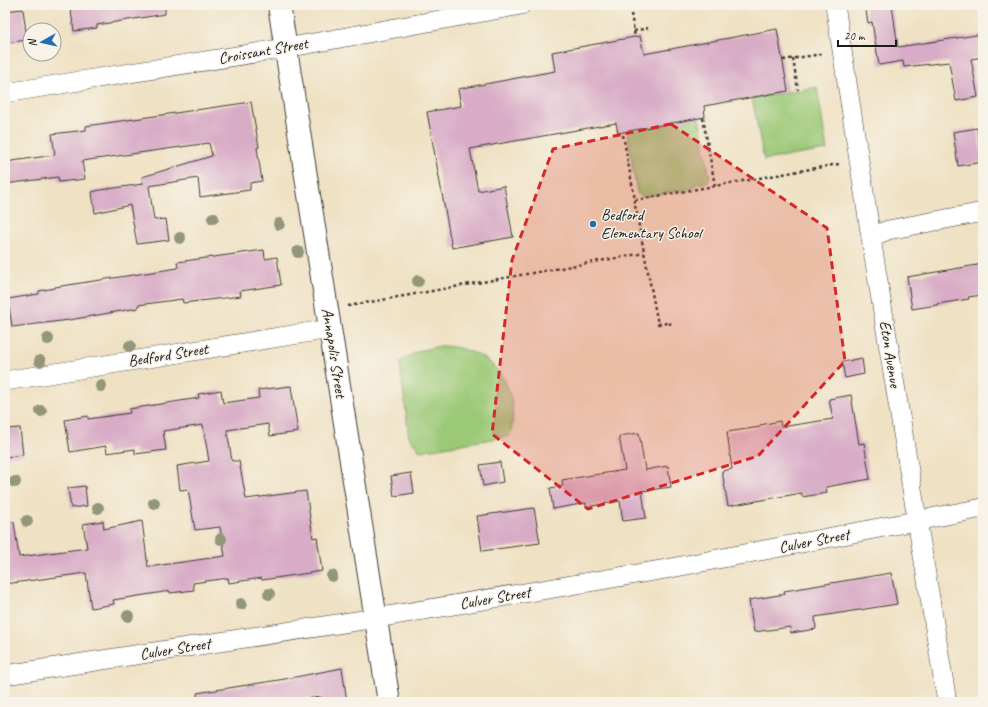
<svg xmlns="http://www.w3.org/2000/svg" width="988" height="707" font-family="Caveat,sans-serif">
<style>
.green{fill:#9bc977;stroke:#5c724a}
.building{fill:#d8acc6}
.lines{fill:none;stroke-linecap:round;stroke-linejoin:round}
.street-casing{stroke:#3c3a35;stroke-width:20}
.secondary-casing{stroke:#3c3a35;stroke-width:24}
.path{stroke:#3c3a35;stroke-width:2.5;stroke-dasharray:3 3;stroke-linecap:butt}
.street{stroke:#fff;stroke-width:19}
.secondary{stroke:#fff;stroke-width:22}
.tree{fill:#939679}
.marked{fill:#d62828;fill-opacity:0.2;stroke:#d62828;stroke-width:3;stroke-dasharray:8 5;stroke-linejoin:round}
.poi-dot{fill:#1f6fb2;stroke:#f7f3e8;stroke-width:1.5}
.labels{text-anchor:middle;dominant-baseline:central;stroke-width:3;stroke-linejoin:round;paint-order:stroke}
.street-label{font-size:16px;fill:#1c1c1c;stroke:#f7f3e8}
.poi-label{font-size:16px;fill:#1c1c1c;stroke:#f7f3e8;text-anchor:start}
</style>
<rect width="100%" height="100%" fill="#f7f3e8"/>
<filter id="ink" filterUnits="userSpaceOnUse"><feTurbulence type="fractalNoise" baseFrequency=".025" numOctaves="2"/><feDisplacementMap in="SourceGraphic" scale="8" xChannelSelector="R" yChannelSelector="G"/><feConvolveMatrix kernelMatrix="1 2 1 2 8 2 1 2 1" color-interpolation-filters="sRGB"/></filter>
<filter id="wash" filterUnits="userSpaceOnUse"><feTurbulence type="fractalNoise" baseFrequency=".012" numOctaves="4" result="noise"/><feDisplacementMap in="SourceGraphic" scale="16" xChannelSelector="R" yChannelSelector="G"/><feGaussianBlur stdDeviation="0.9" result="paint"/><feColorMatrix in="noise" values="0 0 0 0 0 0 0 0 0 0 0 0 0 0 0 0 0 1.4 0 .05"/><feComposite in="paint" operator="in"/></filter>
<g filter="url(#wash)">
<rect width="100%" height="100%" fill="#efe1c3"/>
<!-- green -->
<g class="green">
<polygon points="817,87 827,150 764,160 752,98"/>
<polygon points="699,118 710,179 708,182 696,184 694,188 643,197 637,193 627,131"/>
<path d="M440,346C492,347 522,385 510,436L420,451L409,438L400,362L418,351Z"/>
</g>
<g id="blocks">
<!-- building -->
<g class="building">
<polygon points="70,5 165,5 165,14 97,25 97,28 74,31"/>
<polygon points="865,5 892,5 898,47 983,34 983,57 971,59 978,97 956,101 949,62 904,67 903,61 879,65 872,22 868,23"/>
<polygon points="23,9 27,40 5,43 5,11"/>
<polygon points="777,29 788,91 704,106 705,117 618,133 616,123 470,149 478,191 504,186 513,237 452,248 427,112 461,106 458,89 555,71 552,52 640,36 644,54"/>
<polygon points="251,102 259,147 257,148 262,181 250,183 250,190 200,197 198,178 149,186 154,220 166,219 169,240 137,244 130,205 95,213 92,192 100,190 143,184 142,177 212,156 209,143 82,161 85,179 59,182 58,177 5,184 5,162 55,155 52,134 86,130 86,126"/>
<polygon points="977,128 983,162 958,166 953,132"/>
<polygon points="264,250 265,259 277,257 281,285 240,291 241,296 183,303 182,299 138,305 138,308 69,320 12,327 8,299 39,294 39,291 55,288 55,287 178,268 177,262"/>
<polygon points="983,264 983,295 968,297 969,299 937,304 937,305 912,309 907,277"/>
<polygon points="862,358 864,374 845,378 842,362"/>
<polygon points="291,386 298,432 270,436 268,424 227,430 232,461 239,461 246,499 306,491 313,538 317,537 322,571 262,580 261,578 229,583 228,578 193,583 194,590 170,593 170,591 113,600 114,604 91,608 86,573 5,584 5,522 14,522 19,557 87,548 83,524 103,521 104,529 142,521 148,567 225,556 220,527 195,530 188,489 180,490 177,466 209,461 203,425 163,431 166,450 135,454 135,449 107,453 106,446 70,452 65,420 88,416 88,419 130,413 129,409 199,398 198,394 221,390 223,403 259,398 258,390"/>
<polygon points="851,395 859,444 864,443 870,479 826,487 827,493 802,497 802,493 728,506 722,471 732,469 727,432 760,427 760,425 780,421 781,427 833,419 829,399"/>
<polygon points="20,428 23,455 5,457 5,429"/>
<polygon points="639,433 645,470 668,466 671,487 642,491 646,518 623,521 620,501 586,507 586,503 553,509 550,488 563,486 562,480 625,470 619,436"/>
<polygon points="500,462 503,482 483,486 480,465"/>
<polygon points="411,473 414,493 394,496 391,476"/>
<polygon points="85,486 87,506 71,508 68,488"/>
<polygon points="534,508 540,543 482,551 477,516"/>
<polygon points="891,573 897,604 815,617 816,629 791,633 790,627 754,632 749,600 785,594 784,591"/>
<polygon points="342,668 347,702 321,702 321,697 284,702 198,702 197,693 285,679"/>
</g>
</g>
</g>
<g filter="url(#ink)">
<use href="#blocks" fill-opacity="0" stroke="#3c3a35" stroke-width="1"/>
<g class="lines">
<defs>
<g id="street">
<polyline points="835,5 874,257 947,702"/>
<polyline points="5,93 286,48 521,5"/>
<polyline points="871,237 888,230 983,212"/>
<polyline points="5,381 330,329"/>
<polyline points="5,675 376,618 666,569 983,508"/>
</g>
<polyline id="secondary" points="279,5 389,702"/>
</defs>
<!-- street casing -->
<use href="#street" class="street-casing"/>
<!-- secondary casing -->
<use href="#secondary" class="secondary-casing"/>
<!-- path -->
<g class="path">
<polyline points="630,8 635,37"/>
<polyline points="634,31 648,28"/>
<polyline points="793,59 798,90"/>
<polyline points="783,60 822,54"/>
<polyline points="703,118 715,186"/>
<polyline points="623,135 635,200 635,205 658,324 670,323 670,325"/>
<polyline points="635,200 839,164"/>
<polyline points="348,306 644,253"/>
</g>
<!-- street -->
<use href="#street" class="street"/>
<!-- secondary -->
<use href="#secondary" class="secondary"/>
</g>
<!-- trees -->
<g class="tree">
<circle cx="213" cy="218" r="6"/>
<circle cx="279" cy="224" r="6"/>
<circle cx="180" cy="238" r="6"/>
<circle cx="298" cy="252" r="6"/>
<circle cx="418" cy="281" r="6"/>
<circle cx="48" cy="339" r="6"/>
<circle cx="130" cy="346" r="6"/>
<circle cx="40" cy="361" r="6"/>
<circle cx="101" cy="386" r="6"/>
<circle cx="41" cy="411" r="6"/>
<circle cx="15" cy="482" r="6"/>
<circle cx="154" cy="503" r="6"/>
<circle cx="98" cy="508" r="6"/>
<circle cx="27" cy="521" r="6"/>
<circle cx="221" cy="539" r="6"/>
<circle cx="332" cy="576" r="6"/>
<circle cx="269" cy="594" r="6"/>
<circle cx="241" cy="604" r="6"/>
<circle cx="128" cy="616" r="6"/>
</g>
</g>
<!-- marked area -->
<path class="marked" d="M671,124L827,228L845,361L758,456L588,509L492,434L512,260L553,149Z"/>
<!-- markers -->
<circle class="poi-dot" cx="593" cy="224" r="4"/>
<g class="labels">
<!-- street labels -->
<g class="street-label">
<text transform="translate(263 51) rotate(-10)">Croissant Street</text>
<text transform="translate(334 353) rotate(81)">Annapolis Street</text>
<text transform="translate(890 354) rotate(81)">Eton Avenue</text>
<text transform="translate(168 355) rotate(-9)">Bedford Street</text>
<text transform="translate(814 541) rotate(-11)">Culver Street</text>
<text transform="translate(495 598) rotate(-10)">Culver Street</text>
<text transform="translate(175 649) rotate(-9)">Culver Street</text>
</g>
<!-- poi labels -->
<g class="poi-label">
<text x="601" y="215">Bedford<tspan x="601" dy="18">Elementary School</tspan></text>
</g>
</g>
<!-- margin -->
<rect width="988" height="707" fill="none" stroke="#f7f3e8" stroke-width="20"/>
<!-- north arrow -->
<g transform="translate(42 42) rotate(262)"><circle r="19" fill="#f7f3e8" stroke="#9f9d96"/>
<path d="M0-3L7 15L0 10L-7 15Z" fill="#1f6fb2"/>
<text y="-6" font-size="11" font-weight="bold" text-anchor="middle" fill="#1c1c1c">N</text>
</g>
<!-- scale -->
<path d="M838 40v6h58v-6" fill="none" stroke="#1c1c1c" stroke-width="2"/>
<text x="844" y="40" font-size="12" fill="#1c1c1c" stroke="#f7f3e8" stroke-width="3" paint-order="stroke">20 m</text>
</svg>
